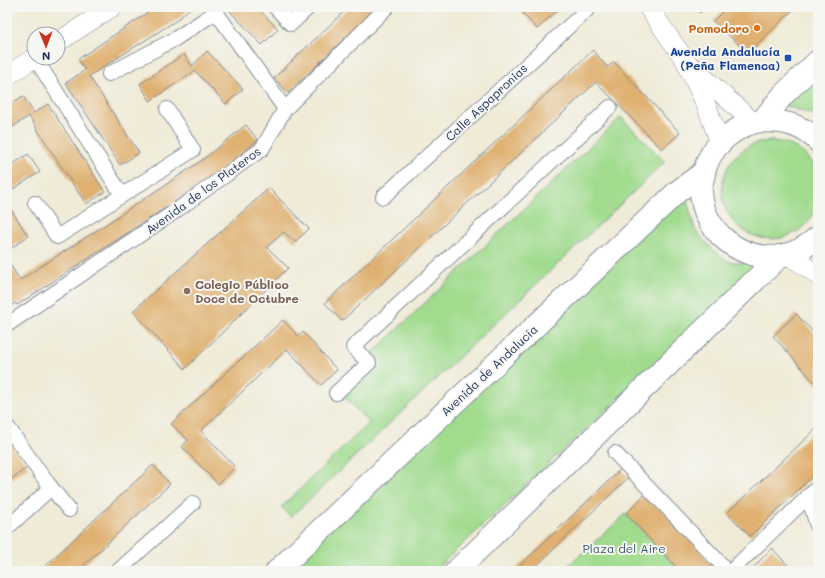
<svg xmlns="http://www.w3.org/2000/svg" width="825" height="578" font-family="Mali,sans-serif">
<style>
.green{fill:#a0db8e;stroke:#5e8576}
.building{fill:#dfb070}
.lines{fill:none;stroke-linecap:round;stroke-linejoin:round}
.street-casing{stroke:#858d9a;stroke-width:16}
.secondary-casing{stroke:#858d9a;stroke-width:20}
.primary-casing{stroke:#858d9a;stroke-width:24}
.street{stroke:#fff;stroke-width:14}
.secondary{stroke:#fff;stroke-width:19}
.primary{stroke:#fff;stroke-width:22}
.food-dot{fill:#e8710a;stroke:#f6f6f2;stroke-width:1.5}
.transit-dot{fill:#1a4fb4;stroke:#f6f6f2;stroke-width:1.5}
.education-dot{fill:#8d6e63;stroke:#f6f6f2;stroke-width:1.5}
.labels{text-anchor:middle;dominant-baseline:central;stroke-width:4;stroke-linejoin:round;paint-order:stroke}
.food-label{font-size:12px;font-weight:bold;fill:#c56008;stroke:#f6f6f2;text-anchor:end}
.transit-label{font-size:12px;font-weight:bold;fill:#164399;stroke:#f6f6f2;text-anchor:end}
.street-label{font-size:12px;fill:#1b2f5e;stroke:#f6f6f2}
.education-label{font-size:12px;font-weight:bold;fill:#785e54;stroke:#f6f6f2;text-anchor:start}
.park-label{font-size:12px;fill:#3c5a6a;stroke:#f6f6f2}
</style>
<rect width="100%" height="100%" fill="#f6f6f2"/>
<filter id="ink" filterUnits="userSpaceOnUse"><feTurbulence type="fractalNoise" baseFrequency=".025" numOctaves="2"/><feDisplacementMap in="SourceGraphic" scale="8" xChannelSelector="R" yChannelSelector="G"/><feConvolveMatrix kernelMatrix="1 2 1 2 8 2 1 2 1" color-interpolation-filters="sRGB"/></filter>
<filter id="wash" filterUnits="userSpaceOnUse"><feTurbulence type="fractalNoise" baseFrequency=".012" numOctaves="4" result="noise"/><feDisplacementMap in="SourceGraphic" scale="16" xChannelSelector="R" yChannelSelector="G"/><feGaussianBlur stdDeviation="0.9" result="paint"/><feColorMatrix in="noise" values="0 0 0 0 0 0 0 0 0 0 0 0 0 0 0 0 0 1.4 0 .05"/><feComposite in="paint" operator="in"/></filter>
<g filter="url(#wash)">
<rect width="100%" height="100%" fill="#efebd7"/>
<!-- green -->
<g class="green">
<polygon points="818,73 818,118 814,115 783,105"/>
<polygon points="621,117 665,162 291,517 281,507 369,423 342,394 369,356"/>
<circle cx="771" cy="190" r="49"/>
<polygon points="685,193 695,230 710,247 727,261 761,265 434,571 286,571"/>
<polygon points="626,514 680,571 562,571"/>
</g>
<g id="blocks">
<!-- building -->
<g class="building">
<polygon points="156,7 191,7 177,20 89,76 139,153 120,165 66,83 85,70 78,59"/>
<polygon points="226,7 257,7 278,29 262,45"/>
<polygon points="349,7 369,7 373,11 288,93 274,78"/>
<polygon points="517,7 561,7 537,29"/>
<polygon points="694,7 706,7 700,13"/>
<polygon points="727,7 796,7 748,53 713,21"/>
<polygon points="593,50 607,67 614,62 680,133 662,149 596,82 342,321 325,303"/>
<polygon points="207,51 243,89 226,104 195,71 150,101 140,84 184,54 192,66"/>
<polygon points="23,96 34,113 48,104 105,192 86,204 56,159 29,116 7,131 7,106"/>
<polygon points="246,125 258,140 213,177 17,305 15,303 7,308 7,260 20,280 105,225 201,161"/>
<polygon points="28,154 40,172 7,193 7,168"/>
<polygon points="269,188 309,229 295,242 284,232 267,247 288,268 185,369 133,311"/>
<polygon points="7,203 28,236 9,250 7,246"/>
<polygon points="796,314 818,337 818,386 773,336"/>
<polygon points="283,320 298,336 303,332 337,370 321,385 287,349 201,431 235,467 218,484 182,447 188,440 171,424"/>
<polygon points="818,427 818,471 750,536 727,513"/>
<polygon points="7,437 28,467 7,482"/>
<polygon points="153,465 170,484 78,571 40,571"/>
<polygon points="621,469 629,477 531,571 514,571"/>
<polygon points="647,492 714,566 708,571 680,571 626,514"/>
<polygon points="772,548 793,571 753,571 752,569"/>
</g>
</g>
</g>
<g filter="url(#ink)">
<use href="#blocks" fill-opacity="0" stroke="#858d9a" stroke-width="1"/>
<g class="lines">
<defs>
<g id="street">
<polyline points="275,7 291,24 309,7"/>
<polyline points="35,58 122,195"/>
<polyline points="109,74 175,39 216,12 285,109"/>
<polyline points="383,197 590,7"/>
<polyline points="35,203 57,237 193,150 167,109"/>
<polyline points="7,325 177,210 262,149 285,109 387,7"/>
<polyline points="336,393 369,363 353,347 610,107"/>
<polyline points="7,426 43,477 69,510"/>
<polyline points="615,453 721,564"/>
<polyline points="808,496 818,529"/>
<polyline points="7,528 51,488"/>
<polyline points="118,571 193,503"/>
<polyline points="731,571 818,487"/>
</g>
<g id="secondary">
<polyline points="648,7 685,60 707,107 720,143"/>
<polyline points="58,42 112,7"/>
<polyline points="691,66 754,123"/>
<polyline points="7,76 34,58"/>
<polyline points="788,255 814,272 818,276"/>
</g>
<g id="primary">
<polyline points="762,121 784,94 818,61"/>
<path d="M818,141C809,131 794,124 781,122C776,121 770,122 765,121C751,121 735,129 724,139C713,149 705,163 703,178C702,182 701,186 701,190C702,231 741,262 780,256C795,254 807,247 818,237"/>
<polyline points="277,571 677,192 704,172"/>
<polyline points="456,571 780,256"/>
</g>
</defs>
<!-- street casing -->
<use href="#street" class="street-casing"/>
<!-- secondary casing -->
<use href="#secondary" class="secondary-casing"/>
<!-- primary casing -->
<use href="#primary" class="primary-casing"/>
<!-- street -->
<use href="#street" class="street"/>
<!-- secondary -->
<use href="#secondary" class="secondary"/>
<!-- primary -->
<use href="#primary" class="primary"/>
</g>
</g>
<!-- markers -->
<circle class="food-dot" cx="757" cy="28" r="4"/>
<rect class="transit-dot" x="784" y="54" width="8" height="8" rx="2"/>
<circle class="education-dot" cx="187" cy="291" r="4"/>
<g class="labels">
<!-- food labels -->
<g class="food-label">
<text x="749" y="28">Pomodoro</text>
</g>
<!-- transit labels -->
<g class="transit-label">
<text x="780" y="51">Avenida Andalucía<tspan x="780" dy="14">(Peña Flamenca)</tspan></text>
</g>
<!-- street labels -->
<g class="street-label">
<text transform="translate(486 102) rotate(-43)">Calle Aspapronias</text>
<text transform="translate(203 190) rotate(-36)">Avenida de los Plateros</text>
<text transform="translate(489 370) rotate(-43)">Avenida de Andalucía</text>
</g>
<!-- education labels -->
<g class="education-label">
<text x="195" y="284">Colegio Público<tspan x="195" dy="14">Doce de Octubre</tspan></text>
</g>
<!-- park labels -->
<g class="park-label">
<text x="624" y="548">Plaza del Aire</text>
</g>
</g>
<!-- margin -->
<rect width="825" height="578" fill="none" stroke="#f6f6f2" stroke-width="24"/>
<!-- north arrow -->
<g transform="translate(46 46) rotate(179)"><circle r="19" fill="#f6f6f2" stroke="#9ea6b7"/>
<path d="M0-3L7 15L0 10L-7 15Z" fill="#c8321e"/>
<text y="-6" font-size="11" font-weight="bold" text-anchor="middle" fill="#1b2f5e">N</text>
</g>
</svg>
